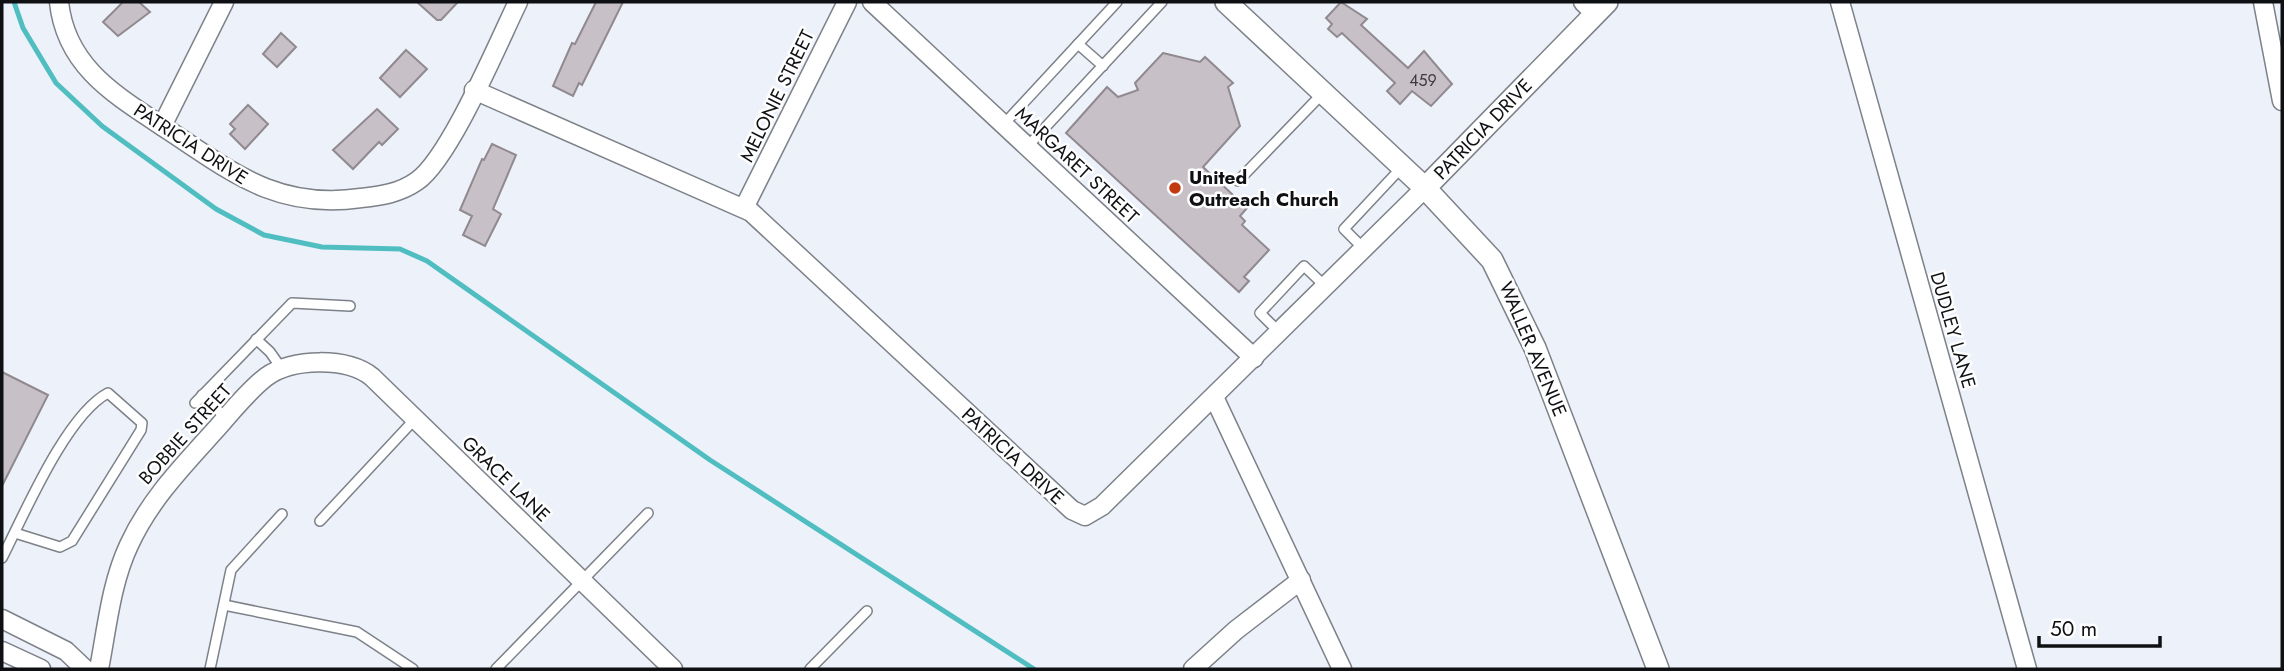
<svg xmlns="http://www.w3.org/2000/svg" width="2284" height="671" font-family="Jost,sans-serif">
<style>
.lines{fill:none;stroke-linecap:round;stroke-linejoin:round}
.stream{stroke:#50bec0;stroke-width:5}
.building{fill:#c8c0c7;stroke:#90898f;stroke-width:2}
.service-casing{stroke:#7d8188;stroke-width:12}
.minor-casing{stroke:#7d8188;stroke-width:21}
.tertiary-casing{stroke:#7d8188;stroke-width:24}
.service{stroke:#fff;stroke-width:9}
.minor{stroke:#fff;stroke-width:18}
.tertiary{stroke:#fff;stroke-width:21}
.poi-dot{fill:#c23910;stroke:#fefefe;stroke-width:2.5}
.labels{text-anchor:middle;dominant-baseline:central;stroke-width:5;stroke-linejoin:round;paint-order:stroke}
.number-label{font-size:16px;fill:#3d3c40}
.street-label{font-size:19px;fill:#0f1013;stroke:#fefefe}
.poi-label{font-size:19px;font-weight:bold;fill:#0f1013;stroke:#fefefe;text-anchor:start}
</style>
<rect width="100%" height="100%" fill="#ecf1fa"/>
<g class="lines">
<!-- stream -->
<polyline class="stream" points="14,2 23,28 56,83 102,126 216,209 264,235 322,247 400,249 427,261 710,460 1034,669"/>
</g>
<!-- building -->
<g class="building">
<polygon points="123,2 139,2 150,12 118,36 103,22"/>
<polygon points="417,2 458,2 441,20 437,20"/>
<polygon points="596,2 623,2 582,85 579,83 573,96 553,86 572,43 575,44"/>
<polygon points="1341,2 1367,19 1361,25 1408,68 1424,51 1452,84 1431,106 1412,91 1400,104 1387,91 1395,83 1342,33 1337,37 1328,29 1332,24 1326,18"/>
<polygon points="281,33 296,47 277,67 263,54"/>
<polygon points="406,50 427,69 400,97 380,78"/>
<polygon points="1163,53 1200,62 1205,57 1233,83 1228,87 1240,126 1203,167 1247,208 1240,216 1245,221 1242,225 1269,250 1244,277 1249,281 1239,292 1066,133 1107,87 1118,97 1138,90 1135,83"/>
<polygon points="248,105 268,124 245,149 230,134 235,129 230,124"/>
<polygon points="377,109 398,129 382,145 379,142 353,169 333,150"/>
<polygon points="492,144 516,155 493,209 501,214 485,246 463,235 472,216 460,210 482,159 484,160"/>
<polygon points="2,372 48,395 2,486"/>
</g>
<g class="lines">
<defs>
<g id="service">
<polyline points="1078,44 1103,66"/>
<polyline points="1004,124 1117,2"/>
<polyline points="1027,147 1162,2"/>
<polyline points="1238,181 1322,94"/>
<polyline points="1364,249 1344,229 1402,167"/>
<polyline points="1280,333 1260,313 1304,266 1326,287"/>
<polyline points="256,339 270,352 282,369"/>
<polyline points="202,395 226,418"/>
<polyline points="195,403 292,303 350,306"/>
<polyline points="320,521 415,419"/>
<path d="M2,558C24,515 66,415 108,393L142,423L141,430L72,541L60,547L15,533"/>
<polyline points="224,605 357,632 413,669"/>
<polyline points="210,669 231,570 282,514"/>
<polyline points="496,669 648,513"/>
<polyline points="810,669 867,611"/>
</g>
<g id="minor">
<path d="M59,2C66,68 117,96 168,130C233,173 278,210 361,198C381,196 400,193 417,181C450,158 498,43 518,2"/>
<polyline points="872,2 1254,358"/>
<polyline points="1583,2 1595,14"/>
<polyline points="1840,2 2027,669"/>
<polyline points="2263,2 2282,101"/>
<polyline points="474,90 751,212 1072,510 1085,516 1102,506 1425,188"/>
<polyline points="162,126 224,2"/>
<polyline points="744,208 847,2"/>
<polyline points="1214,397 1342,669"/>
<polyline points="2,619 66,651 85,669"/>
<polyline points="2,651 41,669"/>
<path d="M99,669C107,628 111,583 129,545C150,499 184,465 218,427C233,410 248,391 266,377C292,358 347,357 372,377L673,669"/>
<polyline points="1193,669 1236,630 1301,580"/>
</g>
<g id="tertiary">
<polyline points="1226,2 1425,188 1492,260 1535,348 1658,669"/>
<polyline points="1425,188 1607,2"/>
</g>
</defs>
<!-- service casing -->
<use href="#service" class="service-casing"/>
<!-- minor casing -->
<use href="#minor" class="minor-casing"/>
<!-- tertiary casing -->
<use href="#tertiary" class="tertiary-casing"/>
<!-- service -->
<use href="#service" class="service"/>
<!-- minor -->
<use href="#minor" class="minor"/>
<!-- tertiary -->
<use href="#tertiary" class="tertiary"/>
</g>
<!-- markers -->
<circle class="poi-dot" cx="1175" cy="188" r="7"/>
<g class="labels">
<!-- number labels -->
<g class="number-label">
<text x="1423" y="80">459</text>
</g>
<!-- street labels -->
<g class="street-label">
<text transform="translate(777 96) rotate(-64)">MELONIE STREET</text>
<text transform="translate(1483 129) rotate(-46)">PATRICIA DRIVE</text>
<text transform="translate(191 144) rotate(33)">PATRICIA DRIVE</text>
<text transform="translate(1077 165) rotate(43)">MARGARET STREET</text>
<text transform="translate(1953 330) rotate(74)">DUDLEY LANE</text>
<text transform="translate(1533 349) rotate(67)">WALLER AVENUE</text>
<text transform="translate(185 434) rotate(-48)">BOBBIE STREET</text>
<text transform="translate(1013 456) rotate(43)">PATRICIA DRIVE</text>
<text transform="translate(506 479) rotate(44)">GRACE LANE</text>
</g>
<!-- poi labels -->
<g class="poi-label">
<text x="1189" y="177">United<tspan x="1189" dy="22">Outreach Church</tspan></text>
</g>
</g>
<!-- border -->
<rect width="2284" height="671" fill="none" stroke="#0f1013" stroke-width="7"/>
<!-- scale -->
<path d="M2039 636v10h121v-10" fill="none" stroke="#0f1013" stroke-width="3.5"/>
<text x="2050" y="636" font-size="21" fill="#0f1013" stroke="#fefefe" stroke-width="5" paint-order="stroke">50 m</text>
</svg>
